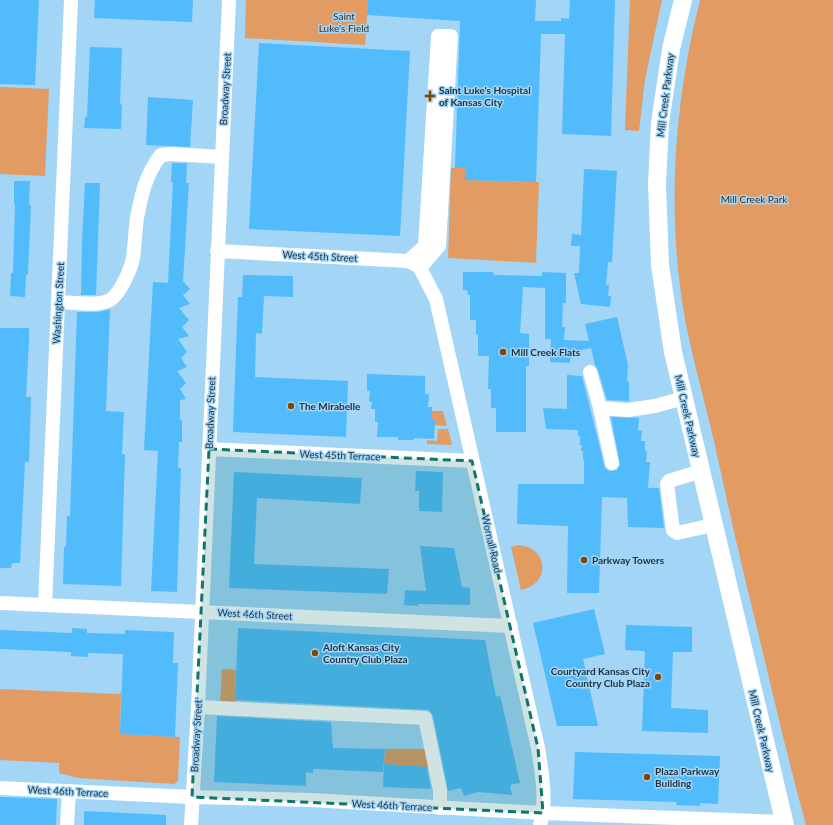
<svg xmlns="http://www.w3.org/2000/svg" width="833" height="825" font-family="Lato,sans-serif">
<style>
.green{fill:#e19b63}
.building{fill:#51bbfb}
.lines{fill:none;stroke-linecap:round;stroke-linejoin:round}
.minor{stroke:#fff;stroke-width:14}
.major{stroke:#fff;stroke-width:18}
.marked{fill:#0f766e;fill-opacity:0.2;stroke:#0f766e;stroke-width:3;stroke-dasharray:8 5;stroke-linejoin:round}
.poi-dot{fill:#824500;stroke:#a3d5f7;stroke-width:1.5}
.labels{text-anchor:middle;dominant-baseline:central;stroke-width:3;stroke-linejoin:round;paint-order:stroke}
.park-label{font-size:10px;fill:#402c1d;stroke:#a3d5f7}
.street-label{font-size:10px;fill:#1e313f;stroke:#a3d5f7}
.poi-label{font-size:10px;font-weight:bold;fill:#1e313f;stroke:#a3d5f7;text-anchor:start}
</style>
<rect width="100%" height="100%" fill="#a3d5f7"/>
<!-- green -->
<g class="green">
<polygon points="246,0 368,0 365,45 245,38"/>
<polygon points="630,0 662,0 645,79 639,131 625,130"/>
<path d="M700,0H833V825H806C788,760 773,694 757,628C743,572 730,515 718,459C708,412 694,366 685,319C666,213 674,103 700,0Z"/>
<polygon points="0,87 49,89 45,176 0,174"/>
<polygon points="451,168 466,168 466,180 539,182 536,261 537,263 448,258"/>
<polygon points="431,411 443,411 447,426 435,425 435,420 431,420"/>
<polygon points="438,429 448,429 452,445 427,444 427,440 437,441"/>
<path d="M518,545C549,547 551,584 521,590L511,547Z"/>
<polygon points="222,669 236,670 235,704 220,703"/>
<polygon points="0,689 118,694 121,693 120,734 180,737 178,781 174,784 78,778 59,773 59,763 0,760"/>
<polygon points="385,749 429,749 433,768 384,764"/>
</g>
<!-- building -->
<g class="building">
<polygon points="0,0 39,0 35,85 0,84"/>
<polygon points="95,0 193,0 192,22 94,18"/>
<polygon points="368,0 536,0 535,21 561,21 561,18 569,19 570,0 615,0 611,136 562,134 565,34 541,34 536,182 465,180 466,168 455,168 460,21 367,15"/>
<polygon points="259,43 410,51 400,236 249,229"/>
<polygon points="90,47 122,48 120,104 122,105 121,129 84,128 85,117 87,117"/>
<polygon points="148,97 193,100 190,147 146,145"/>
<polygon points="172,163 187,163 186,183 189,183 183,281 190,289 183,295 190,304 179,308 189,320 182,327 189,336 178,339 187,352 181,358 187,367 177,371 186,383 180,389 186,399 180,400 180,420 182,420 182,442 179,442 178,468 181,468 177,592 151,591 158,451 144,450 153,282 168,283 173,182 171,182"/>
<polygon points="584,169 617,171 612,262 608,262 606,285 609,285 608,296 611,296 610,307 581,304 574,273 579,273 580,246 571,246 572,234 581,235"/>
<polygon points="14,181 30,181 29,205 31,205 28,274 26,275 25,297 10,296 11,273 13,273 15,204 14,204"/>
<polygon points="85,183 100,183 96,295 81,295 82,241"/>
<polygon points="463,272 493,272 494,275 542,276 542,272 566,273 566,303 563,303 562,327 565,327 564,340 589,341 585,324 617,317 628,365 627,381 629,381 629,401 607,400 598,370 595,365 591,348 571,352 570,363 550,362 551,339 545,339 545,288 523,287 520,333 529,334 529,366 526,366 526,432 496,432 496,408 491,408 491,389 488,389 489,356 478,356 478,335 476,335 476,320 470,320 470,295 468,295 467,290 463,290"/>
<polygon points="243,275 293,276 293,297 264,296 262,334 256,333 255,377 348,381 346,437 233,432 238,297 242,297"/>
<polygon points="110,309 106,411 124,412 122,454 125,454 121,586 63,584 64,547 66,547 67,516 70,516 77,312 99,312"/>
<polygon points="0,328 29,328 29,341 26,397 31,397 29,462 25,462 20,563 12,563 11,568 0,568"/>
<polygon points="367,374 425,376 425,394 429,394 428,407 432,407 431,420 435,420 434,439 414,438 414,440 398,440 398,437 377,437 378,422 375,422 375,409 371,409 372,402 369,401 370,391 367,391"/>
<polygon points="567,375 582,376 605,468 609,471 613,471 617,470 620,465 611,417 639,418 638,430 642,431 641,441 645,441 645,451 647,451 646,462 650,462 648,488 659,488 664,528 628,527 627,498 602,497 599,593 567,593 568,526 517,524 518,484 584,484 584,460 583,460 583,451 581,451 582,445 580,445 580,436 578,436 578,430 546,429 543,408 567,409"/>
<polygon points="416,471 443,472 442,512 419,511 419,491 415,491"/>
<polygon points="234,472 362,478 360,504 257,498 254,564 389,569 387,594 229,588"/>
<polygon points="420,546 454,548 462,587 470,588 470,605 418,604 418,606 404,605 405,590 426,591"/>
<polygon points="594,609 605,654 583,659 598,726 557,726 533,623"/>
<polygon points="626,625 692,627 692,652 673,652 671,708 708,710 708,733 642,731 645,651 625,650"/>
<polygon points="72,628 87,629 87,633 125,634 125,630 174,632 173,663 178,663 175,737 120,734 123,654 88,653 88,657 71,656 71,652 0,649 0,630 72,633"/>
<polygon points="238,628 485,640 496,697 500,695 520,783 510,785 512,795 478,792 464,796 461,788 448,791 433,716 429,710 235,700"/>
<polygon points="217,716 331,722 333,748 385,749 383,772 313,769 313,773 306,772 306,786 214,782"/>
<polygon points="575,752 720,756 718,804 700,803 700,806 676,805 677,802 573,799"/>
<polygon points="384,764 427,767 431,789 383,787"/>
<polygon points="0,797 57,799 56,825 0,825"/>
<polygon points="84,811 166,815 166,825 84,825"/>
</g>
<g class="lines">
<!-- minor -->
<g class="minor">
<polyline points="217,251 408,261 416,265"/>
<polyline points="408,261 425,246 438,36 451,36 439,246 420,268"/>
<path d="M420,268L436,299L538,748C542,773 547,801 540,825"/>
<path d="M58,302C72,302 98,307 110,300C120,294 131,269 133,258C135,244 135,231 137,218C141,196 146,173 161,155L172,154L222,157"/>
<polyline points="590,372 600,408 628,410 655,406 684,398"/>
<polyline points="600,408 612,463"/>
<polyline points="209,449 472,461"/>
<polyline points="701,471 669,481 667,484 673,530 677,533 713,525"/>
<polyline points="0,603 511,626"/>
<polyline points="45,605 71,0"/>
<polyline points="198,707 425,718 440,790 440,808"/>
<polyline points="0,788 192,797 311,800 543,813 784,822"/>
<polyline points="67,825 69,791"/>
<polyline points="191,825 198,707 229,0"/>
</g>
<!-- major -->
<polyline class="major" points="683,0 671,49 660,123 657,184 660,265 673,352 785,825"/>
</g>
<!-- marked area -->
<path class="marked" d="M209,449L472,461L538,748L543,813L192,797Z"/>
<!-- markers -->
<g class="poi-dot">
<path d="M428 90h4v4h4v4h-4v4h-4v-4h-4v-4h4z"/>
<circle cx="503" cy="352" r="4"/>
<circle cx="291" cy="406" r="4"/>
<circle cx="584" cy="560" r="4"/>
<circle cx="315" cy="653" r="4"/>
<circle cx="658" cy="677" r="4"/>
<circle cx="647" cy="777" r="4"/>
</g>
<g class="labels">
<!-- park labels -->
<g class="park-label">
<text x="344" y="16">Saint<tspan x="344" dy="12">Luke's Field</tspan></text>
<text x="754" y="199">Mill Creek Park</text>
</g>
<!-- street labels -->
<g class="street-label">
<text transform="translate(225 89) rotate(-87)">Broadway Street</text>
<text transform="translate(665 95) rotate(-83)">Mill Creek Parkway</text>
<text transform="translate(320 256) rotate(3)">West 45th Street</text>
<text transform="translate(58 303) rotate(-87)">Washington Street</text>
<text transform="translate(210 413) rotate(-88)">Broadway Street</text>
<text transform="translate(688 416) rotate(77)">Mill Creek Parkway</text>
<text transform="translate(340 455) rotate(2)">West 45th Terrace</text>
<text transform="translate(492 544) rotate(77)">Wornall Road</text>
<text transform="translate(255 614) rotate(3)">West 46th Street</text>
<text transform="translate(762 731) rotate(77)">Mill Creek Parkway</text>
<text transform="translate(196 736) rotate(-87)">Broadway Street</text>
<text transform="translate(68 791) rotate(3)">West 46th Terrace</text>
<text transform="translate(392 805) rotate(3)">West 46th Terrace</text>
</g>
<!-- poi labels -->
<g class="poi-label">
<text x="439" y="90">Saint Luke's Hospital<tspan x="439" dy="12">of Kansas City</tspan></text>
<text x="511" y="352">Mill Creek Flats</text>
<text x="299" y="406">The Mirabelle</text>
<text x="592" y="560">Parkway Towers</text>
<text x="323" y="647">Aloft Kansas City<tspan x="323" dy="12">Country Club Plaza</tspan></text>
<text x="650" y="671" text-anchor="end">Courtyard Kansas City<tspan x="650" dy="12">Country Club Plaza</tspan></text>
<text x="655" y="771">Plaza Parkway<tspan x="655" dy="12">Building</tspan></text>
</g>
</g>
</svg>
